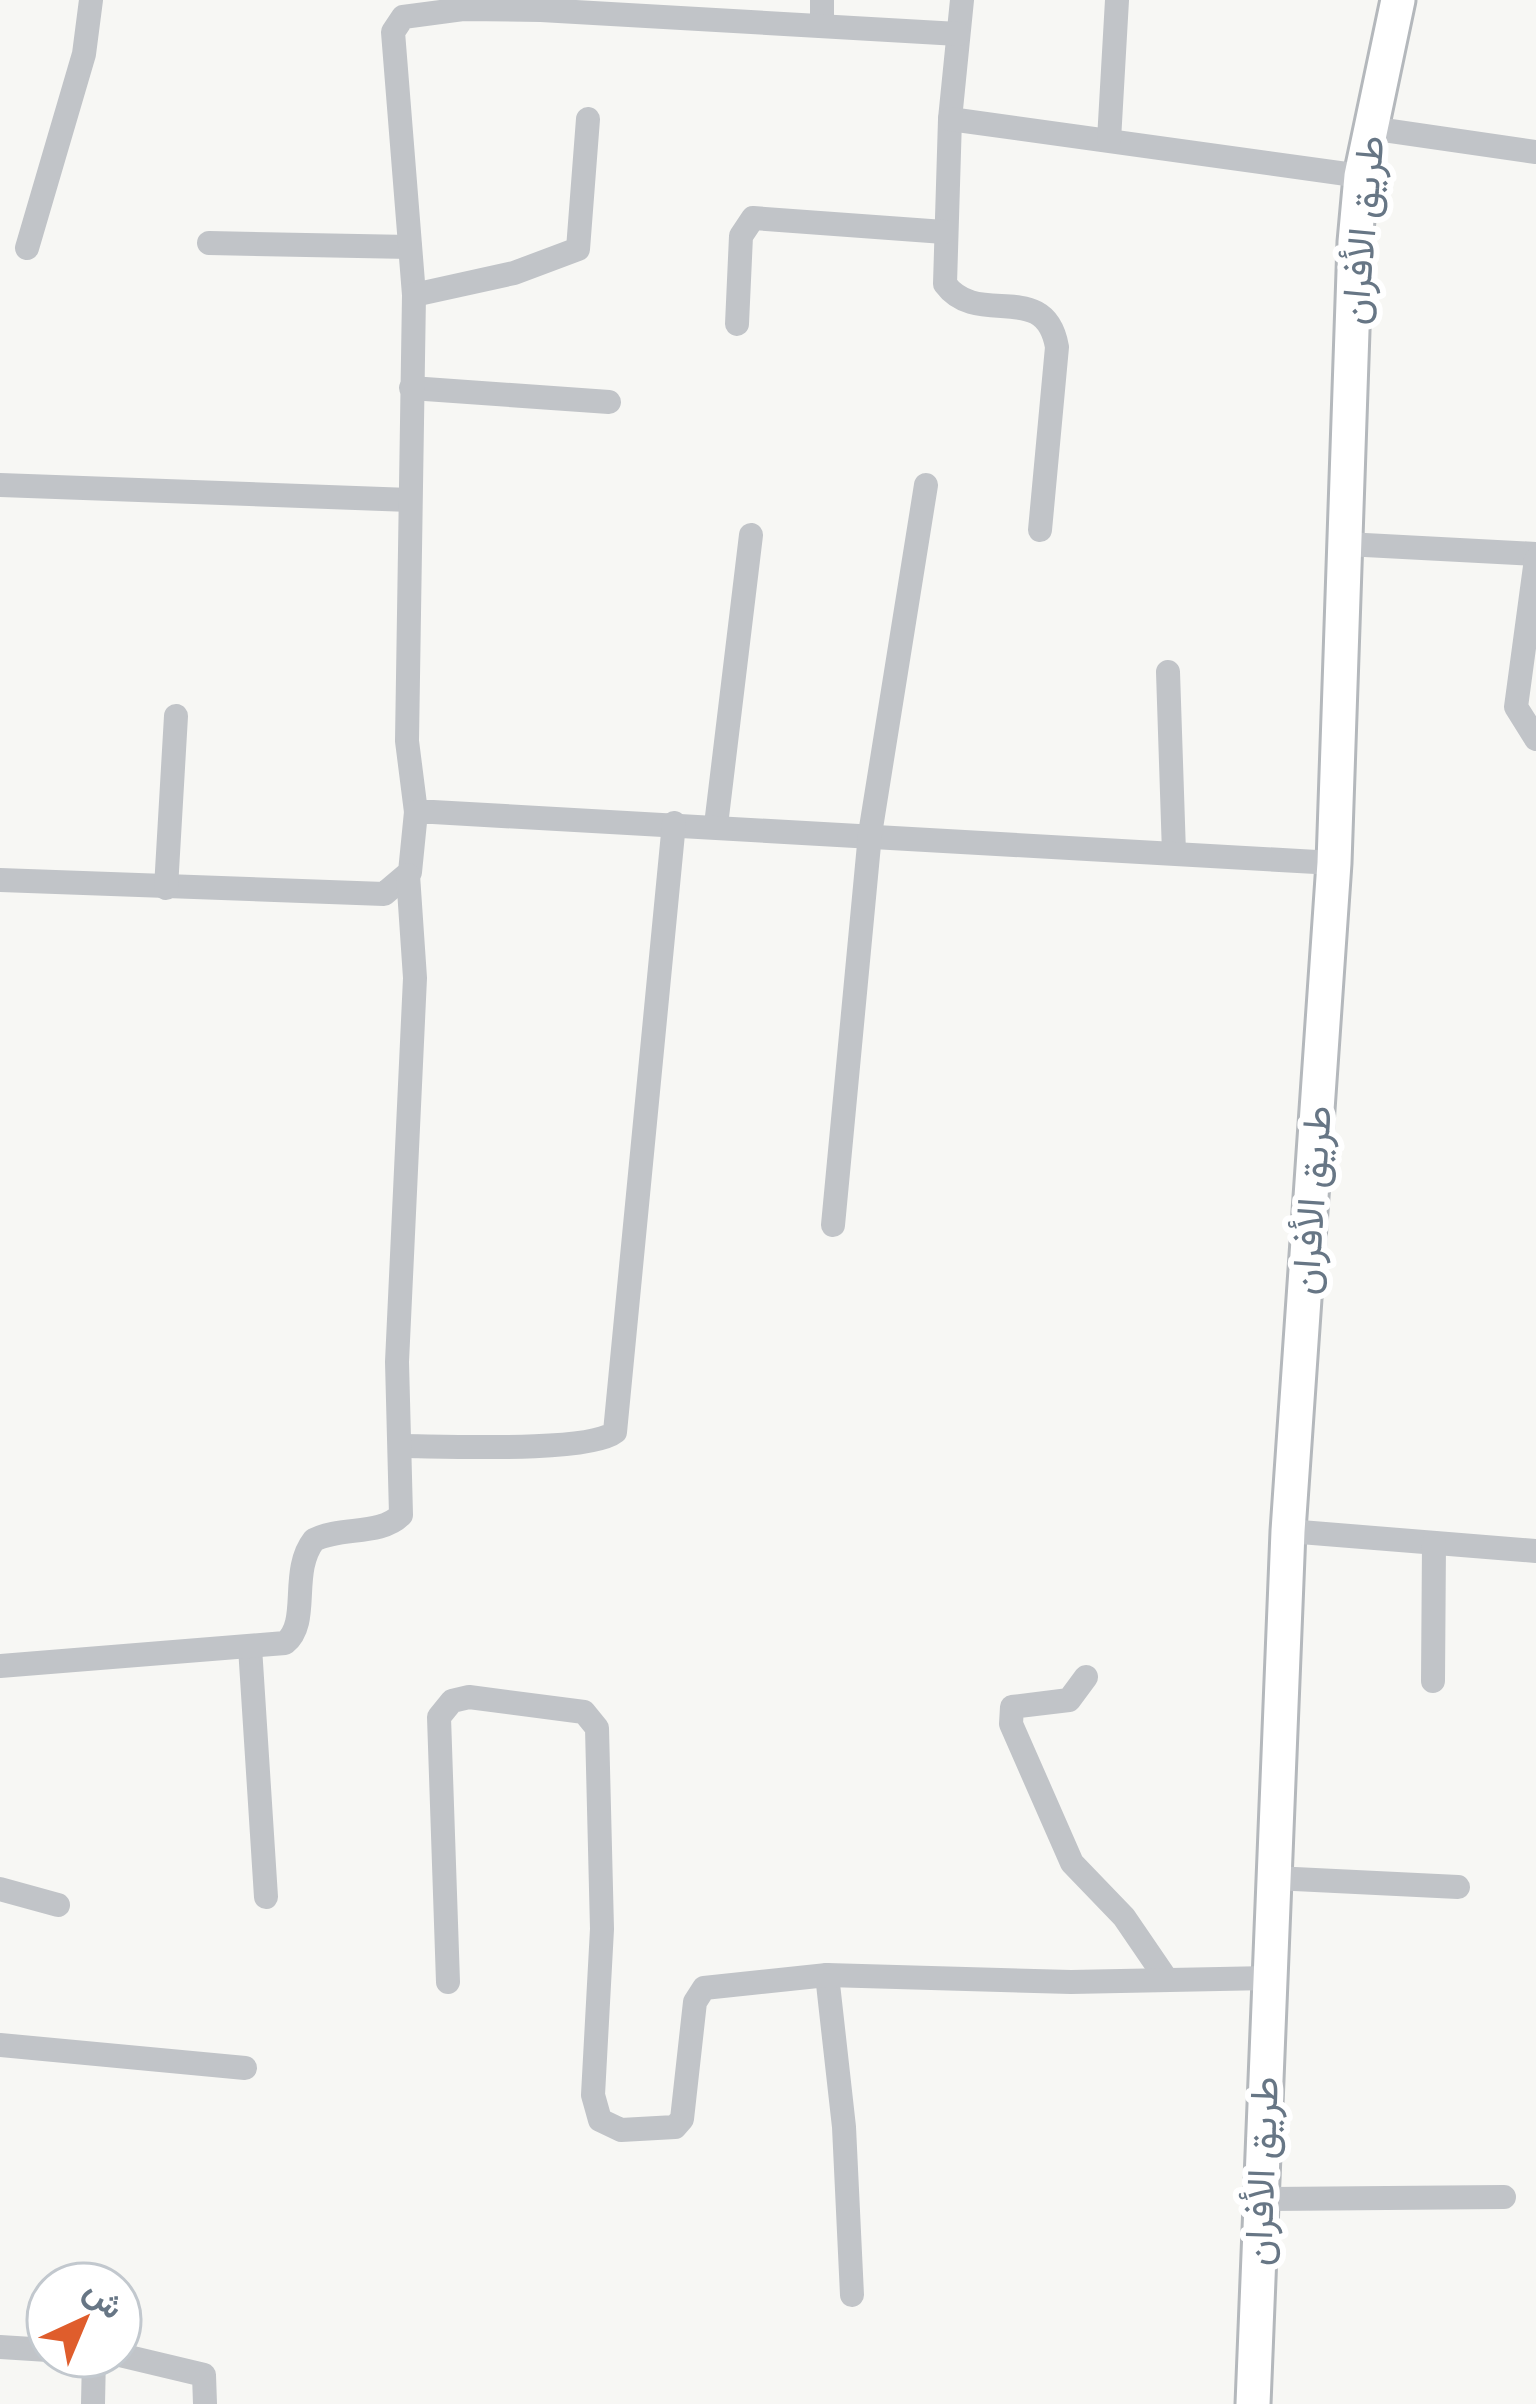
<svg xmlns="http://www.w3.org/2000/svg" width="1536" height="2404" font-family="'Space Grotesk',Vazirmatn,sans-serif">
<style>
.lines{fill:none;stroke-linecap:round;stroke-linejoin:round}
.major-casing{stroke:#b4b8bc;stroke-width:39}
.minor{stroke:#c1c4c8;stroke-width:24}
.major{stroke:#fff;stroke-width:33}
.labels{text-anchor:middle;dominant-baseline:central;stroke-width:12;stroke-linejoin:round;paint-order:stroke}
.street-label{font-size:39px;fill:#677685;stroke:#fff}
</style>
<rect width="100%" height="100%" fill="#f7f7f4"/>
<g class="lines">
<defs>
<polyline id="major" points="1253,2404 1288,1531 1334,863 1355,242 1361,176 1398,0"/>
</defs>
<!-- major casing -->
<use href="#major" class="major-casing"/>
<!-- minor -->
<g class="minor">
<polyline points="822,0 822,26"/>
<path d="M962,0L950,119L945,284C978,329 1045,278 1057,347L1040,530"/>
<polyline points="950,119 1361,176"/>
<polyline points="1370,128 1536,152"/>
<polyline points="1109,140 1117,0"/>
<polyline points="209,243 410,247"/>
<polyline points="27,248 84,54 91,0"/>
<polyline points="414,295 393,32 403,17 463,9 541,10 958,34"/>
<polyline points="737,324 741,236 753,218 944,232"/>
<polyline points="411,388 609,402"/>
<polyline points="0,485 410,500"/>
<polyline points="1346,544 1536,554"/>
<polyline points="1536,559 1516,707 1536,739"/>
<polyline points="1168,672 1174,853"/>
<polyline points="416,812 407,741 414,295 514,273 578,249 588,119"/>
<polyline points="716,825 751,535"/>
<polyline points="0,880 384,894 410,872 416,812 433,812 1334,863"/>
<polyline points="166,888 176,716"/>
<polyline points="833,1225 870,834 926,485"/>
<path d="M401,1446C441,1446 589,1453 615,1432L674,823"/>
<polyline points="1288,1531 1536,1551"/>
<polyline points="250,1647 266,1897"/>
<path d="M0,1666L285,1643C311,1622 289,1572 314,1540C341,1526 380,1536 401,1515L397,1362L415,978L408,875"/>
<polyline points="1086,1677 1069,1700 1012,1707 1011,1724 1072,1863 1124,1917 1165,1977"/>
<polyline points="1433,1681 1434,1543"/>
<polyline points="1274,1878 1458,1887"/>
<polyline points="0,1889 58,1905"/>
<polyline points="827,1975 844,2127 852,2295"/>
<polyline points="448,1982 439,1717 452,1701 469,1697 584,1712 597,1728 602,1929 593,2095 600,2120 621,2130 675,2127 682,2119 695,2002 704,1988 827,1975 1071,1982 1269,1978"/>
<polyline points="0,2045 245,2068"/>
<polyline points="1260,2199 1504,2197"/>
<polyline points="0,2347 48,2350"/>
<polyline points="120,2355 204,2375 205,2404"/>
<polyline points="93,2404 94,2356"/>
</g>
<!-- major -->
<use href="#major" class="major"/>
</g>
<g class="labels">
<!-- street labels -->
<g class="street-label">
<text transform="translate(1362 230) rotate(-85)">طريق الأفران</text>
<text transform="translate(1311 1200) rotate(-86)">طريق الأفران</text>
<text transform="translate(1261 2171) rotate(-88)">طريق الأفران</text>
</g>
</g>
<!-- north arrow -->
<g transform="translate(84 2320) rotate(44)"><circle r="57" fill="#ffffff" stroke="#c2c8ce" stroke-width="3"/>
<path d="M0-9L21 45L0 30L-21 45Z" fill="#df5d2c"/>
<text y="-18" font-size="33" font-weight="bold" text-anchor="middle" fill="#677685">ش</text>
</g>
</svg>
